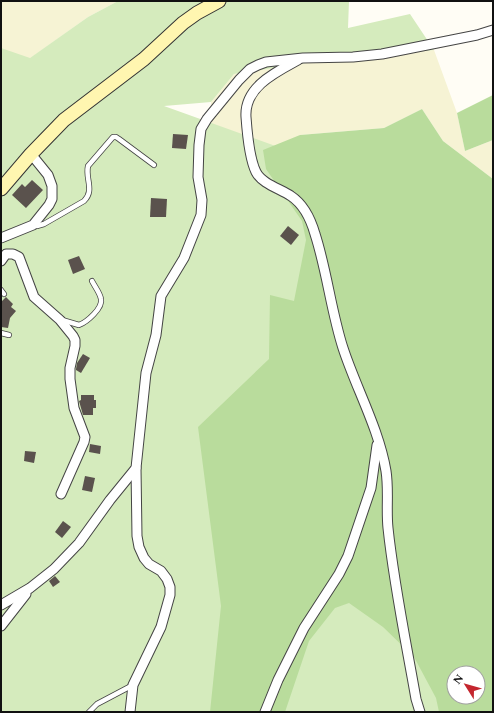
<svg xmlns="http://www.w3.org/2000/svg" width="494" height="713" font-family="Spectral,serif">
<style>
.farmland{fill:#f6f3d4}
.green{fill:#d5ebbd;fill-rule:evenodd}
.forest{fill:#b9dc9c;fill-rule:evenodd}
.building{fill:#5a524d}
.lines{fill:none;stroke-linecap:round;stroke-linejoin:round}
.service-casing{stroke:#444;stroke-width:6}
.minor-casing{stroke:#444;stroke-width:11}
.secondary-casing{stroke:#333;stroke-width:15}
.service{stroke:#fff;stroke-width:4.5}
.minor{stroke:#fff;stroke-width:9}
.secondary{stroke:#fff6b0;stroke-width:13}
</style>
<rect width="100%" height="100%" fill="#fffdf5"/>
<!-- farmland -->
<g class="farmland">
<polygon points="1,1 118,1 88,17 11,72 1,127"/>
<polygon points="434,50 457,113 465,151 493,140 493,179 443,141 422,109 384,128 300,135 1,712 1,476 208,219 211,102 234,74 306,63"/>
</g>
<!-- green -->
<path class="green" d="M118,1H349L348,28L410,14L434,50L306,63L234,74L211,102L164,106L281,148L493,712H1V48L30,58L88,17ZM454,673H478V697H454Z"/>
<!-- forest -->
<g class="forest">
<polygon points="493,95 493,140 465,151 457,113"/>
<path d="M422,109L443,141L493,179V712H439L436,698L414,657L383,627L349,603L335,608L309,641L285,712H210L221,606L198,427L269,359L270,295L294,301L306,240L302,221L266,169L263,150L300,135L384,128ZM454,673H478V697H454Z"/>
</g>
<!-- building -->
<g class="building">
<polygon points="173,134 188,135 186,149 172,148"/>
<polygon points="32,180 43,190 26,208 12,195 22,184 25,187"/>
<polygon points="151,198 167,199 166,217 150,217"/>
<polygon points="288,226 299,235 291,245 280,236"/>
<polygon points="79,256 85,269 73,274 68,260"/>
<polygon points="6,297 13,304 11,307 16,311 10,318 8,328 1,327 1,302"/>
<polygon points="83,354 90,358 81,373 76,370 76,369 77,363"/>
<polygon points="81,395 94,395 94,400 96,400 96,408 93,408 93,415 83,415 79,401 81,400"/>
<polygon points="90,444 101,446 100,454 89,452"/>
<polygon points="25,451 36,452 34,463 24,461"/>
<polygon points="85,476 95,478 92,492 82,490"/>
<polygon points="63,521 71,527 62,538 55,532"/>
<polygon points="55,576 60,582 53,587 49,581"/>
</g>
<g class="lines">
<defs>
<g id="service">
<path d="M33,225L37,226L44,224L84,201C95,190 85,179 88,166L113,137H116L119,139L154,165"/>
<polyline points="1,290 4,294"/>
<path d="M62,320L79,325C87,322 103,308 101,299C100,293 95,287 92,281"/>
<polyline points="1,333 9,335"/>
<polyline points="89,712 97,704 133,685"/>
</g>
<g id="minor">
<path d="M298,60C276,72 244,87 246,117C247,131 250,160 256,172C262,184 281,189 291,196C303,204 311,220 315,234C327,271 331,311 343,348C356,388 379,429 386,471C389,490 386,509 388,528C394,585 406,642 416,699L420,712"/>
<polyline points="1,238 33,225 49,205 52,199 52,186 48,175 31,154"/>
<polyline points="1,261 6,254 13,254 19,257 34,297 60,320 73,336 75,340 75,346 70,368 70,379 74,408 85,437 84,442 61,494"/>
<polyline points="1,605 30,588 54,569 79,543 110,500 136,468 146,373 156,335 161,296 184,258 201,215 202,200 198,177 199,145 201,129 207,119 239,80 250,69 258,65 266,62 303,58 353,57 382,54 477,35 493,30"/>
<polyline points="1,626 26,594"/>
<polyline points="130,712 133,685 161,627 170,595 170,587 167,579 161,571 149,564 144,558 139,547 137,536 136,468"/>
<polyline points="265,712 278,680 304,628 339,574 348,556 371,488 377,445"/>
</g>
<polyline id="secondary" points="1,189 31,154 64,120 144,59 183,23 197,13 219,1"/>
</defs>
<!-- service casing -->
<use href="#service" class="service-casing"/>
<!-- minor casing -->
<use href="#minor" class="minor-casing"/>
<!-- secondary casing -->
<use href="#secondary" class="secondary-casing"/>
<!-- service -->
<use href="#service" class="service"/>
<!-- minor -->
<use href="#minor" class="minor"/>
<!-- secondary -->
<use href="#secondary" class="secondary"/>
</g>
<!-- border -->
<rect width="494" height="713" fill="none" stroke="#111111" stroke-width="4"/>
<!-- north arrow -->
<g transform="translate(466 685) rotate(307)"><circle r="19" fill="#ffffff" stroke="#a0a0a0"/>
<path d="M0-3L7 15L0 10L-7 15Z" fill="#c4262e"/>
<text y="-6" font-size="11" font-weight="bold" text-anchor="middle" fill="#111111">N</text>
</g>
</svg>
